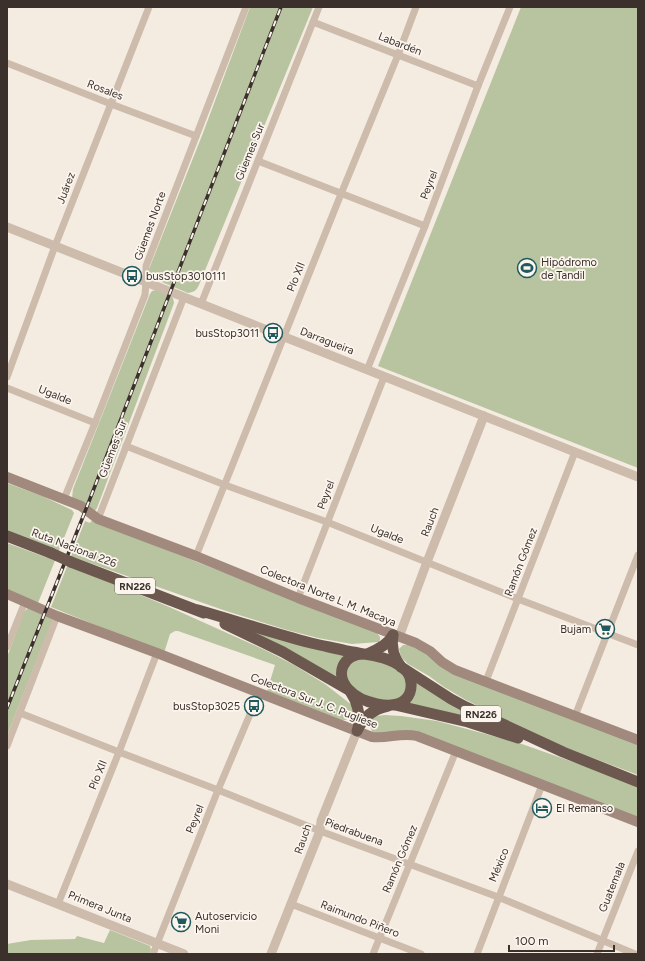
<svg xmlns="http://www.w3.org/2000/svg" width="645" height="961" font-family="Figtree,sans-serif">
<style>
.green{fill:#b8c4a0}
.lines{fill:none;stroke-linecap:round;stroke-linejoin:round}
.minor{stroke:#cdbbac;stroke-width:7}
.tertiary{stroke:#cdbbac;stroke-width:9}
.secondary{stroke:#a18a7d;stroke-width:10}
.trunk{stroke:#6c584f;stroke-width:11}
.rail-casing{stroke:#3b302b;stroke-width:3.5}
.rail{stroke:#fbf5ee;stroke-width:2;stroke-dasharray:6;stroke-linecap:butt}
.trunk-bridge{stroke:#6c584f;stroke-width:11}
.labels{text-anchor:middle;dominant-baseline:central;stroke-width:3.5;stroke-linejoin:round;paint-order:stroke}
.shield{fill:#fbf5ee;stroke:#756b66;stroke-width:1}
.shield-label{font-size:10px;font-weight:bold;fill:#3b302b}
.street-label{font-size:11px;fill:#3b302b;stroke:#fbf5ee}
.poi-label{font-size:11px;fill:#3b302b;stroke:#fbf5ee;text-anchor:start}
</style>
<rect width="100%" height="100%" fill="#f4ebe1"/>
<!-- green -->
<g class="green">
<path d="M250,7H313L199,285C196,291 194,292 188,293L152,278L149,274V269L203,133Z"/>
<polygon points="521,7 638,7 638,468 378,366"/>
<polygon points="156,290 159,290 173,298 174,303 97,508 95,511 72,498 73,489 150,294 152,291"/>
<polygon points="7,483 42,496 72,510 74,513 38,603 7,591 7,543 48,558 7,531"/>
<path d="M92,520L98,523L377,633L380,637V640L379,642L352,644L318,638L287,630L226,611L73,557L70,566L167,606L265,650L294,665L325,684L353,706C354,714 352,720 342,720L267,691L275,665L178,631H175L170,634L164,653L51,607L85,521L90,523Z"/>
<polygon points="28,608 53,618 52,621 7,736 7,657 24,612"/>
<polygon points="250,628 348,653 337,680 255,636"/>
<polygon points="403,645 408,645 425,652 638,744 638,775 564,747 524,729 466,700 444,687 429,676 408,664 401,657 399,649"/>
<path d="M371,659C382,663 409,671 406,686C406,689 404,693 403,695L391,702L370,697L356,690L346,678L347,667L352,660Z"/>
<polygon points="415,678 513,733 408,704"/>
<polygon points="385,715 401,716 437,721 519,743 593,769 638,786 638,819 429,737 373,733 370,727 371,719 376,716"/>
<polygon points="110,930 150,946 151,950 149,954 17,954 14,953 7,954 7,944 31,940 75,939 77,936 104,943"/>
</g>
<g class="lines">
<!-- minor -->
<g class="minor">
<polyline points="313,22 478,86"/>
<polyline points="7,63 111,104 196,136"/>
<polyline points="258,161 425,226"/>
<polyline points="201,304 319,7"/>
<polyline points="367,370 425,226 478,86 510,7"/>
<polyline points="7,377 55,246 149,7"/>
<polyline points="7,388 95,423"/>
<polyline points="126,446 225,485 327,522 518,599 638,645"/>
<polyline points="64,499 95,423 145,295 146,282 146,266 246,7"/>
<polyline points="98,519 184,297"/>
<polyline points="196,556 341,194 398,55 416,7"/>
<polyline points="298,598 384,377"/>
<polyline points="7,647 25,602"/>
<polyline points="486,681 575,452"/>
<polyline points="20,713 119,752 218,790 320,831 498,897 635,954"/>
<polyline points="575,716 638,555"/>
<polyline points="7,746 57,616"/>
<polyline points="58,904 119,752 157,653"/>
<polyline points="291,904 421,954"/>
<polyline points="153,954 218,790 259,693"/>
<polyline points="373,954 456,751"/>
<polyline points="477,954 542,785"/>
<polyline points="597,954 638,851"/>
</g>
<!-- tertiary -->
<g class="tertiary">
<polyline points="7,227 638,477"/>
<polyline points="399,637 427,562 484,416"/>
<polyline points="7,884 184,954"/>
<polyline points="271,954 320,831 321,821 357,731"/>
</g>
<!-- secondary -->
<g class="secondary">
<polyline points="7,477 81,506 98,519 196,556 298,598 416,643 430,651 442,662 455,670 638,740"/>
<path d="M7,594L57,616L157,653L372,737C388,739 401,732 417,736L638,822"/>
</g>
<!-- trunk -->
<g class="trunk">
<polyline points="7,536 51,553"/>
<polyline points="71,562 204,613"/>
<path d="M198,610C236,621 273,633 311,643C323,646 335,648 347,651C366,655 388,655 404,669C412,675 414,690 406,699C393,712 360,702 349,690C334,674 343,654 364,654"/>
<polyline points="225,624 283,652 347,689"/>
<path d="M393,635C391,646 394,658 401,667"/>
<path d="M367,654C377,650 388,645 393,635"/>
<polyline points="406,670 451,699 466,707 563,752 638,782"/>
<path d="M350,691C357,701 361,715 358,728"/>
<polyline points="395,705 468,722 518,738"/>
<path d="M357,731C363,717 373,709 388,706"/>
</g>
<defs>
<polyline id="rail" points="7,708 86,509 281,7"/>
</defs>
<!-- rail casing -->
<use href="#rail" class="rail-casing"/>
<!-- rail -->
<use href="#rail" class="rail"/>
<!-- trunk-bridge -->
<polyline class="trunk-bridge" points="51,553 71,562"/>
</g>
<!-- icons -->
<defs>
<symbol id="stadium-ring" viewBox="-11 -11 22 22"><circle r="9.5" fill="#fbf5ee" stroke="#1f5a5e" stroke-width="1.5"/><path d="M0-5a6.5 5 0 1 0 0 10a6.5 5 0 1 0 0-10ZM-3.5-1.8h7v3.6h-7Z" fill="#1f5a5e"/></symbol>
<symbol id="bus-ring" viewBox="-11 -11 22 22"><circle r="9.5" fill="#fbf5ee" stroke="#1f5a5e" stroke-width="1.5"/><path d="M-5-6H5V4H4V6H2V4H-2V6H-4V4H-5ZM-3.5-4V0h7V-4ZM-3.5 1.2v1.5H-2V1.2ZM2 1.2v1.5H3.5V1.2Z" fill="#1f5a5e"/></symbol>
<symbol id="supermarket-ring" viewBox="-11 -11 22 22"><circle r="9.5" fill="#fbf5ee" stroke="#1f5a5e" stroke-width="1.5"/><path d="M-6-5.5h2.5l.6 2H6L4.5 2H-2.5L-4.4-4H-6ZM-1.5 3.2a1.3 1.3 0 1 0 .1 0ZM3 3.2a1.3 1.3 0 1 0 .1 0Z" fill="#1f5a5e"/></symbol>
<symbol id="hotel-ring" viewBox="-11 -11 22 22"><circle r="9.5" fill="#fbf5ee" stroke="#1f5a5e" stroke-width="1.5"/><path d="M-6-4.5h1.5V1H6V5H4.5V3h-9V5H-6ZM-4 0a1.8 1.8 0 1 1 3.6 0ZM.5 0V-2.5h3Q6-2.5 6 0Z" fill="#1f5a5e"/></symbol>
</defs>
<g fill-rule="evenodd">
<use href="#stadium-ring" x="516" y="257" width="22" height="22"/>
<use href="#bus-ring" x="121" y="265" width="22" height="22"/>
<use href="#bus-ring" x="262" y="322" width="22" height="22"/>
<use href="#supermarket-ring" x="594" y="618" width="22" height="22"/>
<use href="#bus-ring" x="243" y="695" width="22" height="22"/>
<use href="#hotel-ring" x="531" y="797" width="22" height="22"/>
<use href="#supermarket-ring" x="170" y="911" width="22" height="22"/>
</g>
<g class="labels">
<!-- shield labels -->
<g class="shield">
<rect x="115" y="578" width="40" height="16" rx="3"/>
<rect x="461" y="706" width="40" height="16" rx="3"/>
</g>
<g class="shield-label">
<text x="135" y="586">RN226</text>
<text x="481" y="714">RN226</text>
</g>
<!-- street labels -->
<g class="street-label">
<text transform="translate(400 44) rotate(21)">Labardén</text>
<text transform="translate(105 90) rotate(21)">Rosales</text>
<text transform="translate(250 152) rotate(-68)">Güemes Sur</text>
<text transform="translate(429 185) rotate(-69)">Peyrel</text>
<text transform="translate(66 188) rotate(-69)">Juárez</text>
<text transform="translate(150 226) rotate(-70)">Güemes Norte</text>
<text transform="translate(296 277) rotate(-68)">Pío XII</text>
<text transform="translate(327 341) rotate(21)">Darragueira</text>
<text transform="translate(55 395) rotate(22)">Ugalde</text>
<text transform="translate(113 449) rotate(-69)">Güemes Sur</text>
<text transform="translate(326 495) rotate(-69)">Peyrel</text>
<text transform="translate(430 522) rotate(-69)">Rauch</text>
<text transform="translate(387 534) rotate(22)">Ugalde</text>
<text transform="translate(74 548) rotate(21)">Ruta Nacional 226</text>
<text transform="translate(521 562) rotate(-69)">Ramón Gómez</text>
<text transform="translate(328 596) rotate(22)">Colectora Norte L. M. Macaya</text>
<text transform="translate(314 701) rotate(21)">Colectora Sur J. C. Pugliese</text>
<text transform="translate(98 775) rotate(-68)">Pío XII</text>
<text transform="translate(195 819) rotate(-68)">Peyrel</text>
<text transform="translate(354 832) rotate(20)">Piedrabuena</text>
<text transform="translate(303 839) rotate(-71)">Rauch</text>
<text transform="translate(400 859) rotate(-67)">Ramón Gómez</text>
<text transform="translate(499 865) rotate(-68)">México</text>
<text transform="translate(612 887) rotate(-68)">Guatemala</text>
<text transform="translate(100 907) rotate(22)">Primera Junta</text>
<text transform="translate(360 919) rotate(21)">Raimundo Piñero</text>
</g>
<!-- poi labels -->
<g class="poi-label">
<text x="541" y="262">Hipódromo<tspan x="541" dy="13">de Tandil</tspan></text>
<text x="146" y="276">busStop3010111</text>
<text x="259" y="333" text-anchor="end">busStop3011</text>
<text x="591" y="629" text-anchor="end">Bujam</text>
<text x="240" y="706" text-anchor="end">busStop3025</text>
<text x="556" y="808">El Remanso</text>
<text x="195" y="916">Autoservicio<tspan x="195" dy="13">Moni</tspan></text>
</g>
</g>
<!-- border -->
<rect width="645" height="961" fill="none" stroke="#3b302b" stroke-width="16"/>
<!-- scale -->
<path d="M509 945v6h105v-6" fill="none" stroke="#3b302b" stroke-width="2"/>
<text x="515" y="945" font-size="12" fill="#3b302b" stroke="#fbf5ee" stroke-width="3" paint-order="stroke">100 m</text>
</svg>
